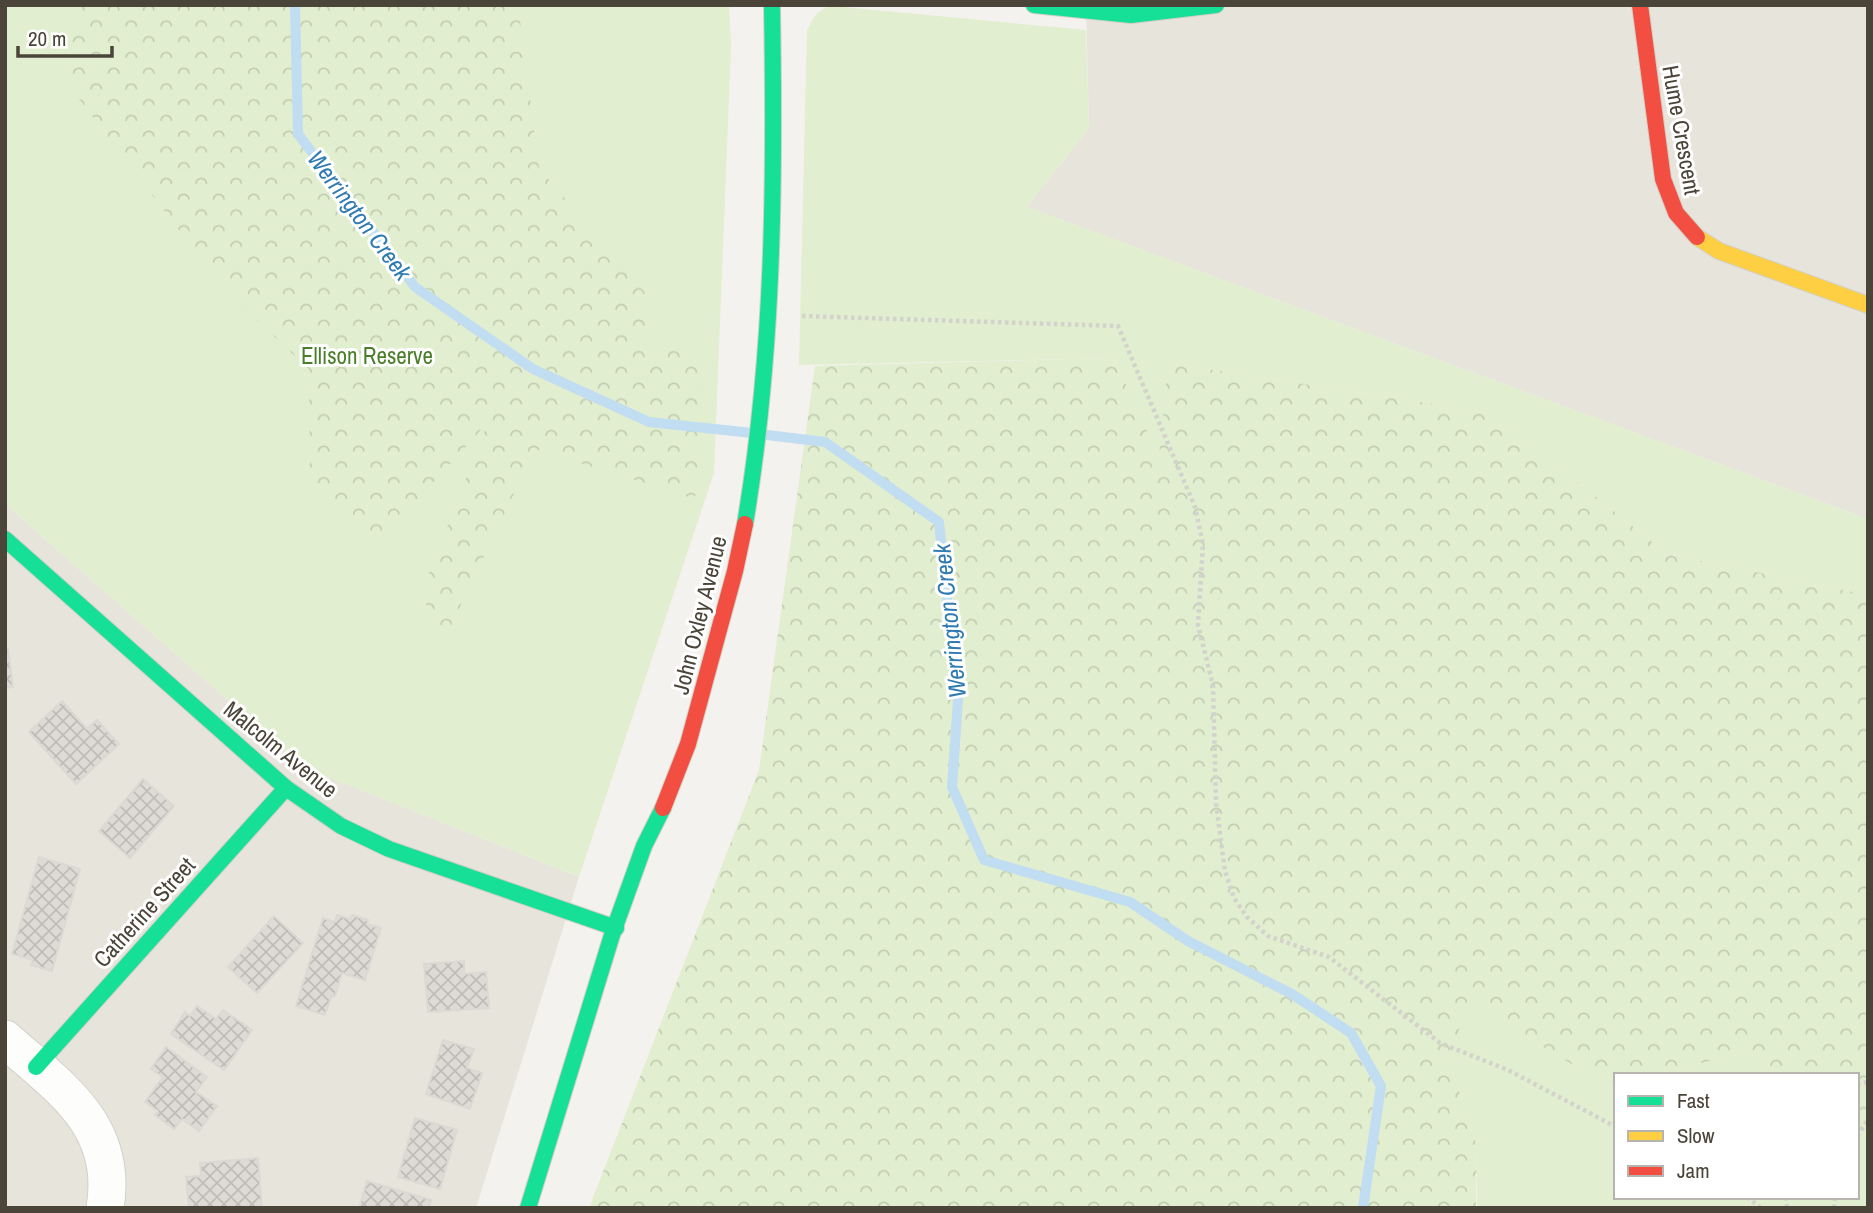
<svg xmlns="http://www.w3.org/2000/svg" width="1873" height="1213" font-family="'Archivo Narrow',sans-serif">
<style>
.residential{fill:#e7e4dc}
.green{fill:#e1eecf}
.forest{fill:url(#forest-crowns)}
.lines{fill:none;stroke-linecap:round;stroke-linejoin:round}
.stream{stroke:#c0ddf1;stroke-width:10}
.building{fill:url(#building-cross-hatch);stroke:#dcd9d4;stroke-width:2}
.street-casing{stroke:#d2d0cb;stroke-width:39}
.fast-casing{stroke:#d3cfc5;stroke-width:18}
.slow-casing{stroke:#d3cfc5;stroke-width:18}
.jam-casing{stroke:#d3cfc5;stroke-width:18}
.path{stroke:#d3d2cc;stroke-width:4.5;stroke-dasharray:3.5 3.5;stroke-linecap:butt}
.street{stroke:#fdfdfc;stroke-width:37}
.fast{stroke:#16e098;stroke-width:16}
.slow{stroke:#ffcf43;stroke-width:16}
.jam{stroke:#f24e42;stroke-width:16}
.labels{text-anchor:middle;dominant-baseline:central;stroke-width:6;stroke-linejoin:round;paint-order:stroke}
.street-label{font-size:23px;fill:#4b4439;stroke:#fff}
.park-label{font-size:23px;fill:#4a7f2a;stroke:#fff}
.water-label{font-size:24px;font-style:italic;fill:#2e7ab2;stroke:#fff}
</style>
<defs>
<pattern id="forest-crowns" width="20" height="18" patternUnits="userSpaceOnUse" patternTransform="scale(1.75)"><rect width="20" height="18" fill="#e1eecf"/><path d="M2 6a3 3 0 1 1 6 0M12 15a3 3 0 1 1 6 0" fill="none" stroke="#c3cdb2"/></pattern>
<pattern id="building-cross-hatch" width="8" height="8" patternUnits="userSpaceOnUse" patternTransform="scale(1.75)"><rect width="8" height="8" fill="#dedbd6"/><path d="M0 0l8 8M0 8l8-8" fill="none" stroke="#c0bdb8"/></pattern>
</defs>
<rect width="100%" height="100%" fill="#f4f2ee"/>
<!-- residential -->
<g class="residential">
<polygon points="1086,5 1868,5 1868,519 1027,207 1089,128"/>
<polygon points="5,504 305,768 579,877 476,1208 5,1208"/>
</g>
<!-- green -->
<g class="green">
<polygon points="5,5 729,5 731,47 714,473 579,877 305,768 5,504"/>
<path d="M832,6L1086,30L1089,128L1027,207L1868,519V595L1667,554L1492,413L1168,363L1160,459L1114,358L799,365L807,31C812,19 818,8 832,6Z"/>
<polygon points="1466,1000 1616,1091 1616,1197 1857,1197 1857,1119 1868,1126 1868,1208 1477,1208 1477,1146 1450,1063"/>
<polygon points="1745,1053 1786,1075 1672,1075 1684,1067"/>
</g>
<!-- forest -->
<g class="forest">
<polygon points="83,5 518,5 539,168 649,297 647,343 705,359 695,499 535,449 440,649 422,591 488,422 378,543 310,493 309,369 225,291 61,75"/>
<polygon points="1114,358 1159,457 1168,363 1492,413 1667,554 1868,595 1868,1126 1857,1119 1857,1075 1786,1075 1745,1053 1684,1067 1672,1075 1616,1075 1616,1091 1467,1001 1450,1063 1477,1146 1476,1208 589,1208 759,770 815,366"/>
</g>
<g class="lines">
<!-- stream -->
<g class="stream">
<polyline points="295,5 298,134 415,287 533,369 649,422 752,433"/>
<polyline points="767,435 825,442 939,522 958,700 952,787 984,860 1130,902 1188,941 1292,994 1351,1033 1381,1086 1363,1208"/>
</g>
</g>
<!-- building -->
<g class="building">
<polygon points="5,649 8,649 13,687 5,688"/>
<polygon points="62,701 87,729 97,720 119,744 76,784 29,732"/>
<polygon points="143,779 174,806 130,858 99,831"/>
<polygon points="39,857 80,869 52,971 31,965 33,960 12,954"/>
<polygon points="337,915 350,919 352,915 368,920 367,924 381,928 365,980 342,973 335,996 331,997 325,1015 296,1006 323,918 335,922"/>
<polygon points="274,916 303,943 257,993 228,967"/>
<polygon points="464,961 464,974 486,972 489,1008 428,1012 424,964"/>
<polygon points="197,1006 216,1019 223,1010 252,1030 224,1070 171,1034 185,1012 190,1016"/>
<polygon points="443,1040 474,1049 467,1068 482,1073 470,1109 426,1094"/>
<polygon points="166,1047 207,1077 196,1092 217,1106 199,1131 182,1119 174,1129 155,1115 158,1111 145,1102 163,1077 151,1069"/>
<polygon points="415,1118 457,1130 440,1189 398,1177"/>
<polygon points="258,1158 262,1208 189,1208 186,1177 201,1176 200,1163"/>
<polygon points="367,1181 431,1200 429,1208 359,1208"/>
</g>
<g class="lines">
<defs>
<path id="street" d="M5,1039C60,1088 119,1125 105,1208"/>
<g id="fast">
<polyline points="1034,5 1131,15 1216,5"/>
<path d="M745,524C774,352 775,179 772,5"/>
<polyline points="5,539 286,788 341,826 389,849 616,928"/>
<polyline points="36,1067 286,788"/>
<polyline points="528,1208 612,935 644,846 663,808"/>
</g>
<polyline id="slow" points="1697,237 1719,251 1868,305"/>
<g id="jam">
<polyline points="1640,5 1663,179 1676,213 1697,237"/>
<polyline points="663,808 688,744 735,571 745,524"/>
</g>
</defs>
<!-- street casing -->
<use href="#street" class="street-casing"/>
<!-- fast casing -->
<use href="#fast" class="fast-casing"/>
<!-- slow casing -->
<use href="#slow" class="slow-casing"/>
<!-- jam casing -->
<use href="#jam" class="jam-casing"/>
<!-- path -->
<g class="path">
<polyline points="802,316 1118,326 1195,507 1203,544 1198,625 1213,685 1216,803 1225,871 1234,898 1247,917 1268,936 1329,957 1440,1043 1508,1070 1616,1127"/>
<polyline points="1857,1084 1868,1082"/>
<polyline points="1857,1136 1868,1120"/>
<polyline points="1747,1197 1761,1208"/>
<polyline points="1786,1197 1787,1208"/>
<polyline points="1834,1208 1835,1197"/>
</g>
<!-- street -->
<use href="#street" class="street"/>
<!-- fast -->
<use href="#fast" class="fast"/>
<!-- slow -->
<use href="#slow" class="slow"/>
<!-- jam -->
<use href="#jam" class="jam"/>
</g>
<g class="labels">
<!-- street labels -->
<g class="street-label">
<text transform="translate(1682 130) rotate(80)">Hume Crescent</text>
<text transform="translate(699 615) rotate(-76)">John Oxley Avenue</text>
<text transform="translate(281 749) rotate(39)">Malcolm Avenue</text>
<text transform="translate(144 912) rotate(-48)">Catherine Street</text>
</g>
<!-- park labels -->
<g class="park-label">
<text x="367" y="355">Ellison Reserve</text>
</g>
<!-- water labels -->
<g class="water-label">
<text transform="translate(360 215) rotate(53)">Werrington Creek</text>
<text transform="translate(949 621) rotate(-96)">Werrington Creek</text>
</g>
</g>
<!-- border -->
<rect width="1873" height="1213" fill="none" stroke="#4b4439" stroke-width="14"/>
<!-- legend -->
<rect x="1614" y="1073" width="245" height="126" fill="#ffffff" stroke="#b7b4b0" stroke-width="2"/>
<rect x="1628" y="1096" width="35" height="10" fill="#16e098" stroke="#b7b4b0" stroke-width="2"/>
<text x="1677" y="1108" font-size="21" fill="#4b4439">Fast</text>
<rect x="1628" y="1131" width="35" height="10" fill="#ffcf43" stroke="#b7b4b0" stroke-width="2"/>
<text x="1677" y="1143" font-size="21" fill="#4b4439">Slow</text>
<rect x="1628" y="1166" width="35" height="10" fill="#f24e42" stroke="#b7b4b0" stroke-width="2"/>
<text x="1677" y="1178" font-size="21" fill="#4b4439">Jam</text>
<!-- scale -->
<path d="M18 46v10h94v-10" fill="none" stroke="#4b4439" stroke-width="3.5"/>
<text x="28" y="46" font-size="21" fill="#4b4439" stroke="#ffffff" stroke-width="5" paint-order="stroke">20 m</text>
</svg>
